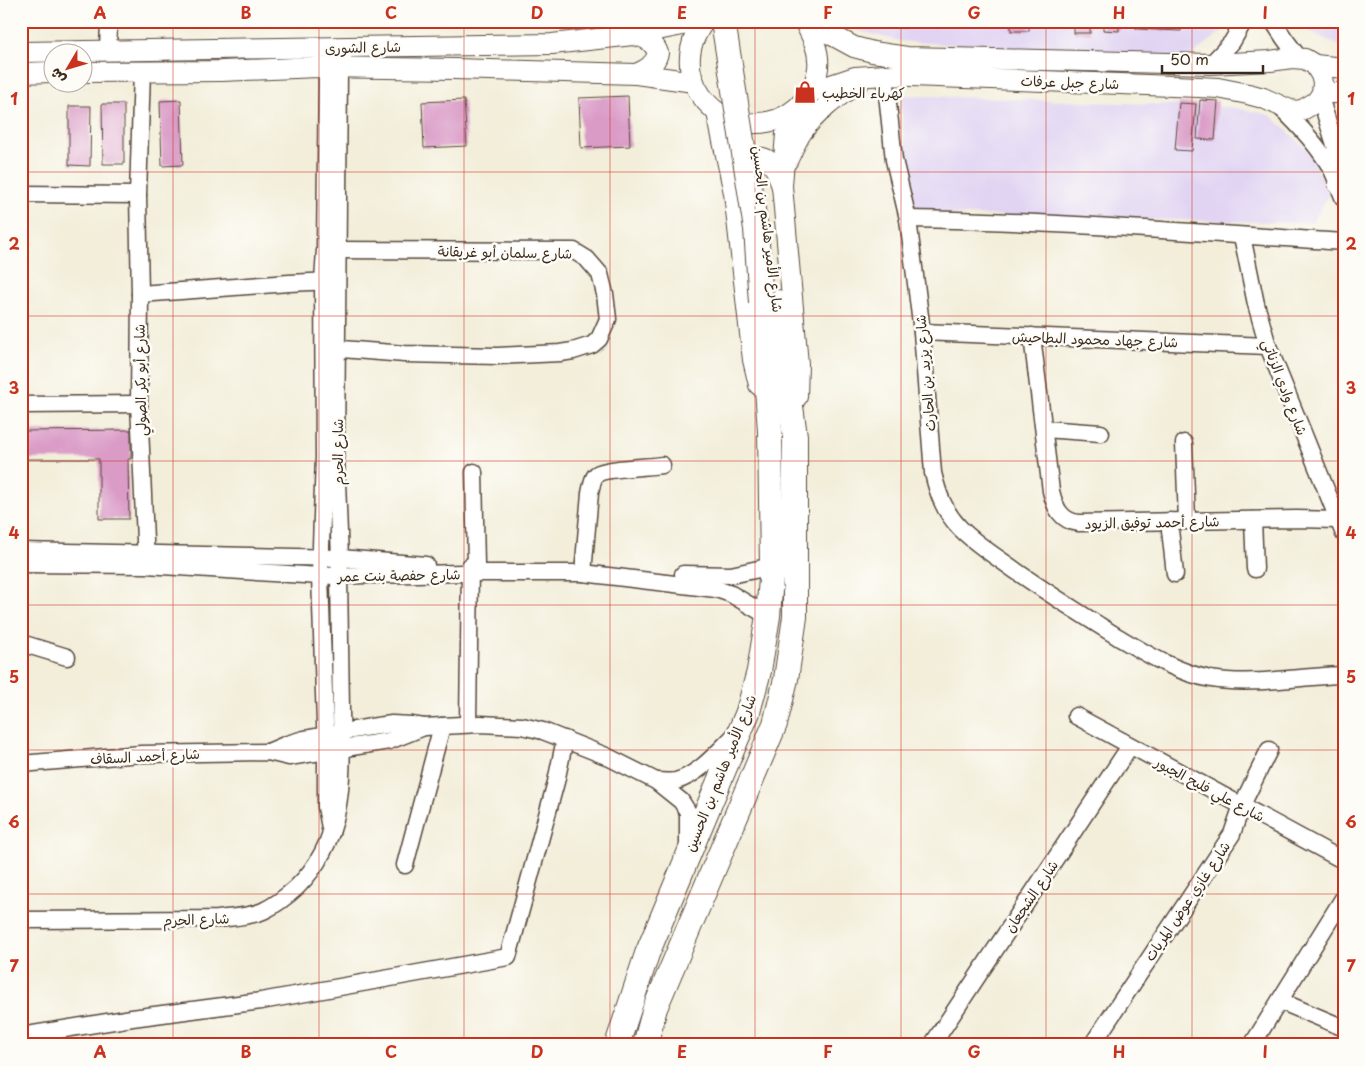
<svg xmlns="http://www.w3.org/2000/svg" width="1365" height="1066" font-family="'Playpen Sans','Playpen Sans Arabic',sans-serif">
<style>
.built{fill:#e1d4f3}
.building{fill:#da9bc7}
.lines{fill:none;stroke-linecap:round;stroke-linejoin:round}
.minor-casing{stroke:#57473a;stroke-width:19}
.major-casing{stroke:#57473a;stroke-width:22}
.highway-casing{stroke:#57473a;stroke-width:26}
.minor{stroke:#fff;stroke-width:16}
.major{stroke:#fff;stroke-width:20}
.highway{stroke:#fff;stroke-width:24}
.highway-bridge-casing{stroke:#57473a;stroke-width:26;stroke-linecap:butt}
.highway-bridge{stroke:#fff;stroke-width:24}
.grid{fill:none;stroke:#c8321e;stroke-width:1;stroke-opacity:0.55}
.labels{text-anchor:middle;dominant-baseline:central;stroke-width:5;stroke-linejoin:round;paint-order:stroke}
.street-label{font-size:14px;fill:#3b2a1e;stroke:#fdfcf7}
.poi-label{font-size:14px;fill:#3b2a1e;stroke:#fdfcf7;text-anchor:start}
.neatline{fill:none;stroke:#c8321e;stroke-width:2}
.grid-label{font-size:16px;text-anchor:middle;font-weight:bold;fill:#c8321e}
</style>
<rect width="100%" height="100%" fill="#fdfcf7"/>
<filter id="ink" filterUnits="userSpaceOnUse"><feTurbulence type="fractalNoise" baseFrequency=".02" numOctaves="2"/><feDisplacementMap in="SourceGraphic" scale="10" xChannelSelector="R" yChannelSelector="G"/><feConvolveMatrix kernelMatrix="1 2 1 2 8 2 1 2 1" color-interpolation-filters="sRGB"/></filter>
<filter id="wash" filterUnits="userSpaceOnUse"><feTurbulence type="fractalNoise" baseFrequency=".0096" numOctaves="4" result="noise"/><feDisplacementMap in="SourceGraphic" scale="20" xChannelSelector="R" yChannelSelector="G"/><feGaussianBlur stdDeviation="1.12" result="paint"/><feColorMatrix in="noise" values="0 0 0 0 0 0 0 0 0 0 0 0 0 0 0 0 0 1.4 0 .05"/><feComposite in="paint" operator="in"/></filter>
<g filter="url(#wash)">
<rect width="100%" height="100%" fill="#f3eeda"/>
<!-- built -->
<g class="built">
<polygon points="857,21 1229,21 1220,33 1186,60 899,41 856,30"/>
<polygon points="1299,21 1344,21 1344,48 1303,28"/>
<polygon points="900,95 1231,107 1270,115 1306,148 1330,193 1312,223 923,214 911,201"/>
</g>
<g id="blocks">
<!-- building -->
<g class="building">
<polygon points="856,21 906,21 906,28 855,26"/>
<rect x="918" y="21" width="19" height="4"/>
<rect x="1011" y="21" width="18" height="10"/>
<rect x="1074" y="21" width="16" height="12"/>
<polygon points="1103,21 1119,21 1119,31 1103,30"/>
<polygon points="1137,21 1182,21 1181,31 1136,29"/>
<polygon points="628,96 630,146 581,148 579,98"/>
<polygon points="181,100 183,165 162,166 160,101"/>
<polygon points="464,100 467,146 424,148 422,102"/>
<polygon points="1200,100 1218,101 1215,140 1197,139"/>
<polygon points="1179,103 1196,104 1192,151 1175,150"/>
<polygon points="102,104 124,104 124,164 103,164"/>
<polygon points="69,106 91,106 90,166 69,165"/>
<polygon points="131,430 131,459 128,459 129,519 99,519 99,459 21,459 21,431"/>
</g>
</g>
</g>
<g filter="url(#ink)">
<use href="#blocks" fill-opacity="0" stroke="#57473a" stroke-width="1"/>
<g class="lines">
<defs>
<g id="minor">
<polyline points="1273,21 1284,38 1299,58"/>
<polyline points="108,50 109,21"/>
<polyline points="1211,64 1232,42 1244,21"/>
<polyline points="327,68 325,250 323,281 324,457 320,576 326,752 326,807 331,833"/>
<polyline points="142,71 138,195 140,294 139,404 146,563"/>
<path d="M885,75L894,160L908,219L922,332L933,473C938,494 944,511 959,527C975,544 997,557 1016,571C1049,594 1084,616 1118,637C1147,654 1178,673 1211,679C1255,686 1300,676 1344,675"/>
<polyline points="1320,97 1336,148 1337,177"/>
<path d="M1278,105C1298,124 1319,146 1332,170C1337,180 1340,190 1344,199"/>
<polyline points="21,194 138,195"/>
<path d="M908,219C1054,221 1199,233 1344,242"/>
<polyline points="1242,236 1256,304 1268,346 1344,534"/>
<polyline points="328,250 574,251 587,259 600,274 605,294 608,319 599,339 592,345 573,351 560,353 498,356 405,354 329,348"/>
<polyline points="140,294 289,283 332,281"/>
<polyline points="922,332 1268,346"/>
<path d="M1032,336L1051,491C1055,508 1061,521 1079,523L1297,519L1338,520"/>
<polyline points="21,405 139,404"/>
<polyline points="1044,429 1101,433"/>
<polyline points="1184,443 1187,520"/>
<polyline points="474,472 476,565"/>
<polyline points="1253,520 1255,569"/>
<polyline points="1169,521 1175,574"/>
<polyline points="21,551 340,558 426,565"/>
<polyline points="21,564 146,565 320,576 463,573 583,573 716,589 731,594 768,616"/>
<path d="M583,573L590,493C592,486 592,478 597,474C605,468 650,467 662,465"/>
<polyline points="683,574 731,575 772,566"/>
<polyline points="21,643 67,657"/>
<polyline points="1076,716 1344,861"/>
<polyline points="468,724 470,566"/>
<polyline points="268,752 287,744 304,739 370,727 392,724 411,725 424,727 480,724 522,726 543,731 606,756 656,781 681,801 688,812 688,844"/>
<polyline points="21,764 141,754 268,752 289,757 389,741 424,727"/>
<path d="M656,781C662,781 670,782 676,781C698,775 718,752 733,737"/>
<polyline points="405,865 442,726"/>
<path d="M21,920L218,919C233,917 249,917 263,911C276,905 286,897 297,887C347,838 342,774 341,710C340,665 340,621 339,577L340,558L336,457L339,68"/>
<polyline points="1280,1001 1344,1028"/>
<polyline points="21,1036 132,1018 261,1001 508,957 556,782 565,739"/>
<polyline points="932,1045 1130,746"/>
<polyline points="1092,1045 1232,834 1242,805 1269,750"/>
<polyline points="1252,1045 1344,897"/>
</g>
<g id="major">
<path d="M704,21C698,30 693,38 691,49C684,83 709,115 741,123C745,124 751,124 756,123C787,123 814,100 818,68C820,51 812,36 804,21"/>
<polyline points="806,21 854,47 873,52 907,57 1211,64 1270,61 1292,58 1305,59 1315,65 1322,77 1323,83 1322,93 1316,102 1304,109 1297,111 1290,110 1263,98 1248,94 1218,88 1199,87 885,75 855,77 810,92"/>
<path d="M633,35C644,37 654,41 658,53C655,65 646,70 636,74"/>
<polyline points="21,52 552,44 633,35 702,21"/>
<polyline points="1315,65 1344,68"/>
<polyline points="82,72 221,71 318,67 454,69 636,74 694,82"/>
<polyline points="21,73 52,72"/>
<polyline points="1322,93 1344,93"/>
<polyline points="793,112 786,133 782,186 798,364 797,397"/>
<polyline points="717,113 734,193 753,360 759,385"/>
<path d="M787,161C792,151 796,141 802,132C817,111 838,97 859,82"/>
<path d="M740,179C746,164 761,147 774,167C778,172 779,180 782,186"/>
<polyline points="1338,184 1344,171"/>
</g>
<g id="highway">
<polyline points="617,1045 647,954 748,712 759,671 768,616 772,566 770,431 761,303"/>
<polyline points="645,1045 655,1008 775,724 786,679 795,617 795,436 777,302"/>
</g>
</defs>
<!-- minor casing -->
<use href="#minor" class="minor-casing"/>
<!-- major casing -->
<use href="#major" class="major-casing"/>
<!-- highway casing -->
<use href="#highway" class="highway-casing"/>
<!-- minor -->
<use href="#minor" class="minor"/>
<!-- major -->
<use href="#major" class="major"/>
<!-- highway -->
<use href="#highway" class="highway"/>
<defs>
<polyline id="highway-bridge" points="723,21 756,229 761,303"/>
</defs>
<!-- highway-bridge casing -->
<use href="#highway-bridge" class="highway-bridge-casing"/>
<!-- highway-bridge -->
<use href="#highway-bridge" class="highway-bridge"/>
</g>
</g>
<!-- grid -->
<path class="grid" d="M173,21V1045M319,21V1045M464,21V1045M610,21V1045M755,21V1045M901,21V1045M1046,21V1045M1192,21V1045M21,172H1344M21,316H1344M21,461H1344M21,605H1344M21,750H1344M21,894H1344"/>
<!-- icons -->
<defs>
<symbol id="shop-bare" viewBox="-9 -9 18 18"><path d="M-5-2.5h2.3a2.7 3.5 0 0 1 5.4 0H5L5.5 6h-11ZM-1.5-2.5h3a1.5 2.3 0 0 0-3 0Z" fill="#c8321e" stroke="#fdfcf7" stroke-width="2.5" paint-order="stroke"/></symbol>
</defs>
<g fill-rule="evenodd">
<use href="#shop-bare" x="789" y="76" width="32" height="32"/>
</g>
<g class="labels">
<!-- street labels -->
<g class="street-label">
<text transform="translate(363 47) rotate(-1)">شارع الشورى</text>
<text transform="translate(1070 82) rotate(2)">شارع جبل عرفات</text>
<text transform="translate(768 229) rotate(83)">شارع الأمير هاشم بن الحسين</text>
<text transform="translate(505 252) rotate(1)">شارع سلمان أبو غريقانة</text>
<text transform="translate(1095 339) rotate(2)">شارع جهاد محمود البطاحيش</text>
<text transform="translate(925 373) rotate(-95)">شارع يزيد بن الحارث</text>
<text transform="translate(140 380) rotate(-91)">شارع أبو بكر الصولي</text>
<text transform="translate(1285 387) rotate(69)">شارع وادي الزناتي</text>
<text transform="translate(337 452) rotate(-90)">شارع الحرم</text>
<text transform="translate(1152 522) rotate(-1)">شارع أحمد توفيق الزيود</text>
<text transform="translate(399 575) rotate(-1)">شارع حفصة بنت عمر</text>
<text transform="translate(145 756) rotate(-3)">شارع أحمد السقاف</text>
<text transform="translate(720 773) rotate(-68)">شارع الأمير هاشم بن الحسين</text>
<text transform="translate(1210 789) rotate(28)">شارع علي فليح الجبور</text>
<text transform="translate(1031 896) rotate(-56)">شارع الشجعان</text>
<text transform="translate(1187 901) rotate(-56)">شارع غازي عوض المريات</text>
<text transform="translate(196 919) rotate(-2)">شارع الحرم</text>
</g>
<!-- poi labels -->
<g class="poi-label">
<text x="822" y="92">كهرباء الخطيب</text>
</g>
</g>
<!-- margin -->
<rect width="1365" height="1066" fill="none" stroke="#fdfcf7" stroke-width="55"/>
<!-- north arrow -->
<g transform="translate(68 68) rotate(232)"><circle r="24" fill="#fdfcf7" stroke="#afa8a0"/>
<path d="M0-4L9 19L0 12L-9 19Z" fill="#c8321e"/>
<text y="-8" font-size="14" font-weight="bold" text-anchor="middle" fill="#3b2a1e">ش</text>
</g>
<!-- scale -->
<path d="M1162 65v8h101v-8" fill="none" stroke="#3b2a1e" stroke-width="2.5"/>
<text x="1170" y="65" font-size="15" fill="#3b2a1e" stroke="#fdfcf7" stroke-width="4" paint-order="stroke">50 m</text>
<rect x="28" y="28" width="1310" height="1010" class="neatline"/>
<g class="grid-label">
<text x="100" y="19">A</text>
<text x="246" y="19">B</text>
<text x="391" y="19">C</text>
<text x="537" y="19">D</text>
<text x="682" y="19">E</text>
<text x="828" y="19">F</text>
<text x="974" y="19">G</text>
<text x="1119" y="19">H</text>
<text x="1265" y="19">I</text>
<text x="14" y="105">1</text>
<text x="1351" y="105">1</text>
<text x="14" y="250">2</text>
<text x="1351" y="250">2</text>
<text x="14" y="394">3</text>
<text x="1351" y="394">3</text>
<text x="14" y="539">4</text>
<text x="1351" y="539">4</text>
<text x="14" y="683">5</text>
<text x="1351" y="683">5</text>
<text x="14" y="828">6</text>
<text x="1351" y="828">6</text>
<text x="14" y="972">7</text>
<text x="1351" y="972">7</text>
<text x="100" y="1058">A</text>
<text x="246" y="1058">B</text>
<text x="391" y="1058">C</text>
<text x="537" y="1058">D</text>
<text x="682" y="1058">E</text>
<text x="828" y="1058">F</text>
<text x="974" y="1058">G</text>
<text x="1119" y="1058">H</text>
<text x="1265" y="1058">I</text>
</g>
</svg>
